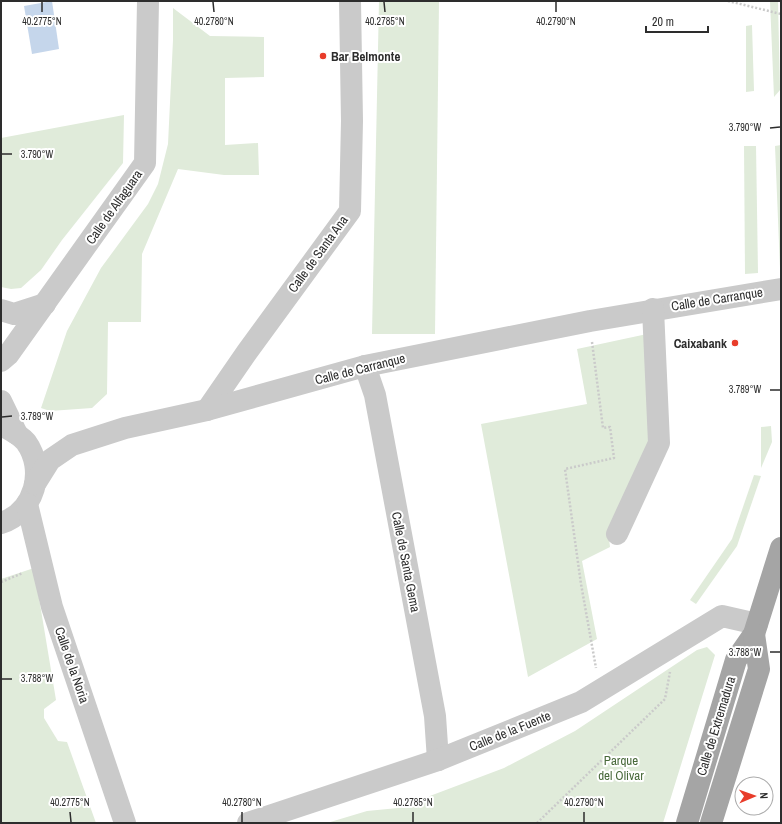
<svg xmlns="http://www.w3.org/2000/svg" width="782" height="824" font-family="'Archivo Narrow',sans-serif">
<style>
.green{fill:#e0ebda}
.water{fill:#c5d6eb}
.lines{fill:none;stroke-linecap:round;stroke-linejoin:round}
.path{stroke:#cacaca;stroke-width:2.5;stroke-dasharray:2 2;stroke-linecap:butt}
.minor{stroke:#cacaca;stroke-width:22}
.major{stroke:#a5a5a5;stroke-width:22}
.ticks{fill:none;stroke:#2d2d2d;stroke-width:1.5}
.poi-dot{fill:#e83c2a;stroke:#fff;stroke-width:1.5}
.labels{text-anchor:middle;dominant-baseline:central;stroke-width:4;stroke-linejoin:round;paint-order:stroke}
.poi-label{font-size:13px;font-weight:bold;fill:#2d2d2d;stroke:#fff;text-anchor:start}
.street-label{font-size:13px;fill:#2d2d2d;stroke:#fff}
.park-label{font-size:13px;fill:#48693a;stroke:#fff}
.ticks-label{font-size:10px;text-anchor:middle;fill:#2d2d2d;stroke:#fff;stroke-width:4;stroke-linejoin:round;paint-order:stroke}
</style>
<rect width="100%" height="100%" fill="#fff"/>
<!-- green -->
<g class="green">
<polygon points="379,1 439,1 435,334 372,334"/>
<polygon points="770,1 778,1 780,90 774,97"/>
<polygon points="173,8 210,36 264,37 264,77 225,78 225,145 258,143 259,175 224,175 178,169 142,254 141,322 108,322 107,394 92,408 50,411 41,408 67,331 101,268 148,204 158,184 168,144 173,40"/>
<polygon points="752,25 754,91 746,92 746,26"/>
<polygon points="124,115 123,163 62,240 41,270 21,288 11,289 1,287 1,138"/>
<polygon points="781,145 781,268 780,268 775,146"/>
<polygon points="744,146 756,146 758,273 745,274"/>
<polygon points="647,334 650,442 608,531 610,547 582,561 597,639 528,677 481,424 587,404 577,349"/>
<polygon points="771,426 772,442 761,468 761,427"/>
<polygon points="754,475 761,476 737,546 696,604 690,600 732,539"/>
<polygon points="34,568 56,700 44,709 44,718 58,741 67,742 96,823 1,823 1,579"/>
<polygon points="707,647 715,655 663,823 327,823 367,811 398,808 504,768 575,731 697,650"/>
</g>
<!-- water -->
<polygon class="water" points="52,1 59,49 32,54 24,6"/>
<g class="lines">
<!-- path -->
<g class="path">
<polyline points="728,1 781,14"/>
<polyline points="592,342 603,428 610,427 614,458 565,469 581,584 596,668"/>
<polyline points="1,582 23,573"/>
<polyline points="537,823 665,699 670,672"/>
</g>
<!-- minor -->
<g class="minor">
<polyline points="1,310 14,314 45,304"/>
<polyline points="1,361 8,355 145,163 148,1"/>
<polyline points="365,366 375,395 435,716 438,760"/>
<polyline points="1,401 17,434"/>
<polyline points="207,410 247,352 350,211 352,121 350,1"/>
<path d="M1,425C10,430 19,434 26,442C46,470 35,512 1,523"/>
<polyline points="35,484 50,460 72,445 125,428 207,410 365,366 590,321 781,289"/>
<polyline points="27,504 52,607 125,823"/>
<polyline points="617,534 659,443 653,309"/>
<polyline points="248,823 438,760 581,702 722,616 757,624"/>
</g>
<!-- major -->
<g class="major">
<polyline points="687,823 736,660 754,634 781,548"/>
<polyline points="711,823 759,669 754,634"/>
</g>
</g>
<!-- ticks -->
<path class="ticks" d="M42,2V12M213,2L214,12M384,2L385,12M556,2V12M770,128L780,127M2,154H12M770,390H780M2,417L12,416M770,652H780M2,679H12M70,812L71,822M242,812V822M413,812V822M584,812V822"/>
<!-- markers -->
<g class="poi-dot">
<circle cx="323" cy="56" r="4"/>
<circle cx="735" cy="343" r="4"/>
</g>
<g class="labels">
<!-- poi labels -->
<g class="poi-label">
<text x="331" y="56">Bar Belmonte</text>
<text x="727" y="343" text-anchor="end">Caixabank</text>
</g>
<!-- street labels -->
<g class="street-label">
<text transform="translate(114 207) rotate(-55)">Calle de Alfaguara</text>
<text transform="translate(318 254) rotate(-54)">Calle de Santa Ana</text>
<text transform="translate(717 299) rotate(-9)">Calle de Carranque</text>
<text transform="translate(360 369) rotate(-14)">Calle de Carranque</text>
<text transform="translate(406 562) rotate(79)">Calle de Santa Gema</text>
<text transform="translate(72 665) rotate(71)">Calle de la Noria</text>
<text transform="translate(716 726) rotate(-73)">Calle de Extremadura</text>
<text transform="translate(510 731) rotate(-22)">Calle de la Fuente</text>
</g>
<!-- park labels -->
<g class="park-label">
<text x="621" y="760">Parque<tspan x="621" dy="15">del Olivar</tspan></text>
</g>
</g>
<g class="ticks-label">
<text x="42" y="25">40.2775°N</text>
<text x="214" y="25">40.2780°N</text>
<text x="385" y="25">40.2785°N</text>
<text x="556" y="25">40.2790°N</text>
<text x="745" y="131">3.790°W</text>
<text x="37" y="158">3.790°W</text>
<text x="745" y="393">3.789°W</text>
<text x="37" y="420">3.789°W</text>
<text x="745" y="656">3.788°W</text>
<text x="37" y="682">3.788°W</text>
<text x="70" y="806">40.2775°N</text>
<text x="242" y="806">40.2780°N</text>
<text x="413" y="806">40.2785°N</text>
<text x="584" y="806">40.2790°N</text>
</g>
<!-- border -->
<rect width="782" height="824" fill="none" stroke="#2d2d2d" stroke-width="4"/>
<!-- north arrow -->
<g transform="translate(754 796) rotate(88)"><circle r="19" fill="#ffffff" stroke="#ababab"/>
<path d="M0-3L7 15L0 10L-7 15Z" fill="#e83c2a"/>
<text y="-6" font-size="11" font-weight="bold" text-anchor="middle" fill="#2d2d2d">N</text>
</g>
<!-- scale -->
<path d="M646 26v6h62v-6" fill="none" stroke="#2d2d2d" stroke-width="2"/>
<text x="652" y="26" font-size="12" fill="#2d2d2d" stroke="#ffffff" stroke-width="3" paint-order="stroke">20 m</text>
</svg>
